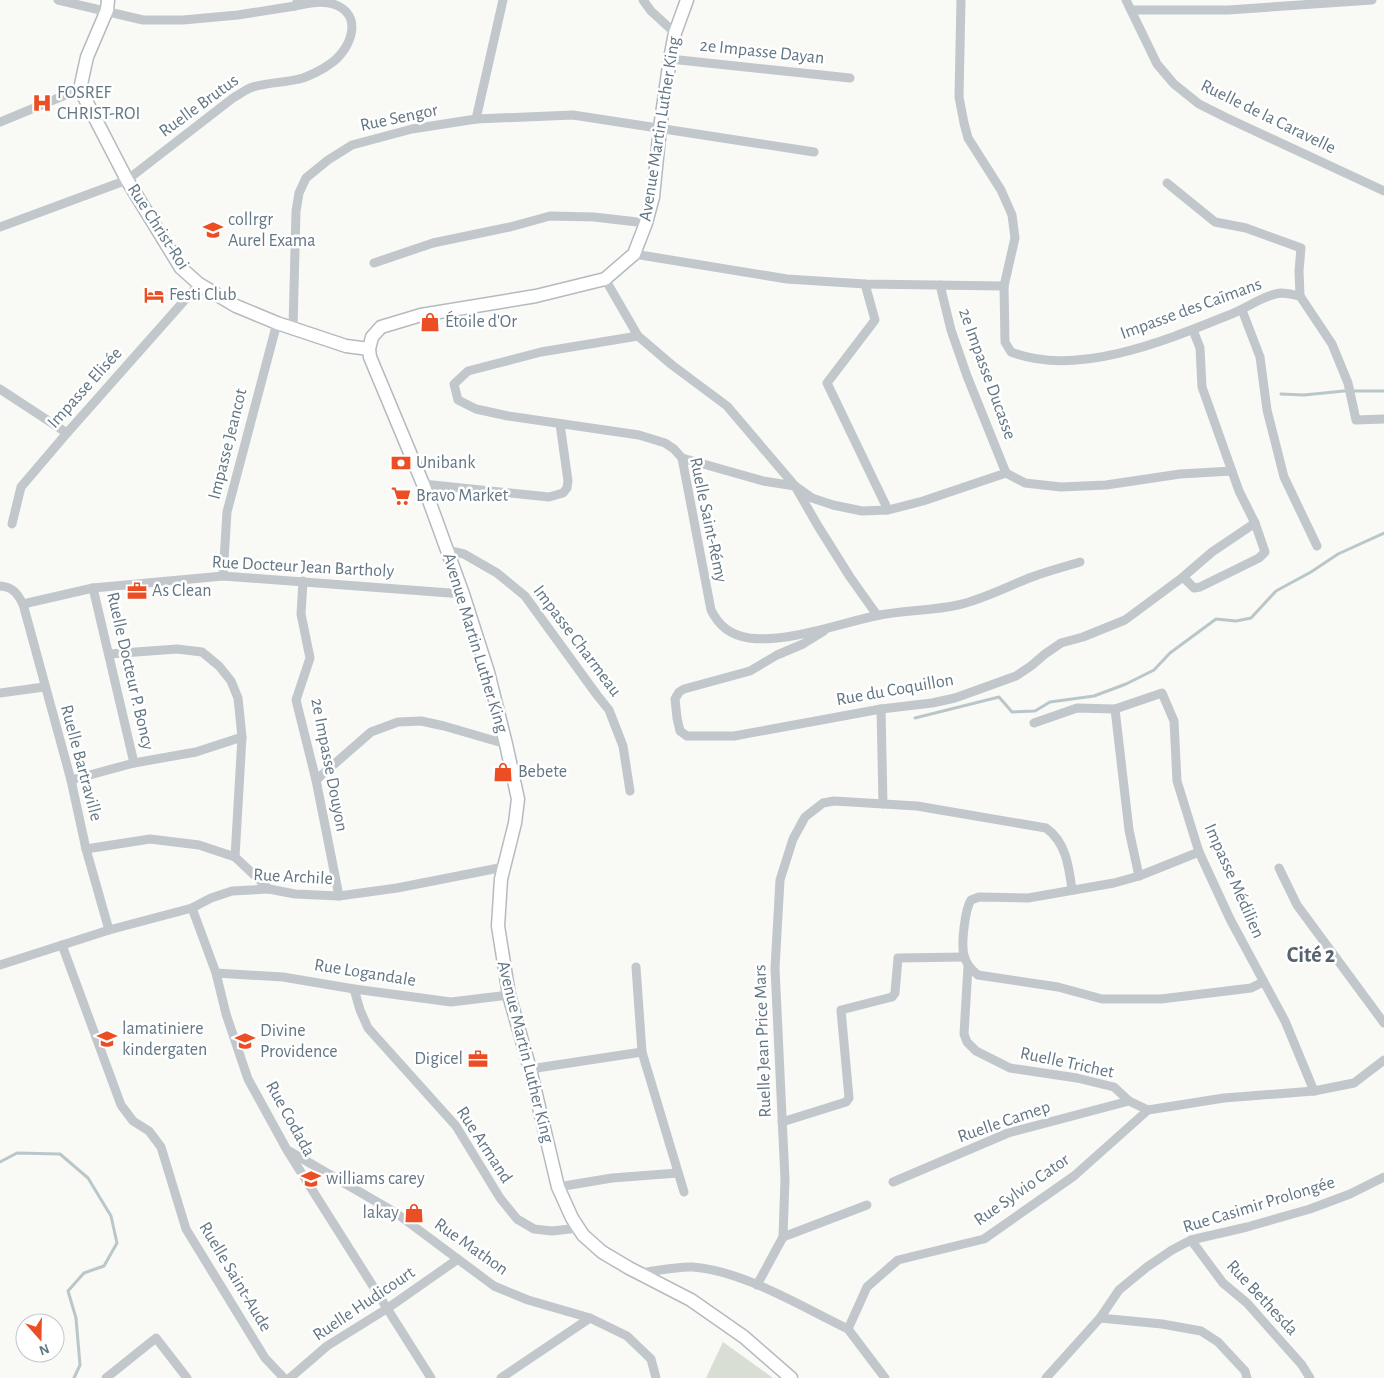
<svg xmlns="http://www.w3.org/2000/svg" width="1384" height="1378" font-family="'Alegreya Sans',sans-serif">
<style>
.green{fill:#d9ded5}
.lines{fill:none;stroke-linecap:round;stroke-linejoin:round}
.stream{stroke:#b9c7ca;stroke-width:3}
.secondary-casing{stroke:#b4bbc0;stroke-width:15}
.street{stroke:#c2c7cb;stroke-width:9}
.secondary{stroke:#fff;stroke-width:12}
.labels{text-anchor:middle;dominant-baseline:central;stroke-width:5;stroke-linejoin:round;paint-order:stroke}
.street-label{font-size:18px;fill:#627683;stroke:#fff}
.poi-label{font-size:18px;fill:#627683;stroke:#fff;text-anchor:start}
.district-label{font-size:22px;font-weight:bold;fill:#55636e;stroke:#fff}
</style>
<rect width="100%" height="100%" fill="#f9f9f6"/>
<!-- green -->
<polygon class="green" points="723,1342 773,1378 706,1378"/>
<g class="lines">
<!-- stream -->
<g class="stream">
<polyline points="1281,394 1304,395 1344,391 1384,391"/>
<polyline points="915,718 999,697 1012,712 1035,711 1050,702 1094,696 1126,684 1154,670 1170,653 1216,619 1236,621 1251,618 1276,591 1311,572 1338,554 1384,533"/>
<polyline points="0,1162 17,1153 60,1154 88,1178 111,1216 117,1243 104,1266 84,1273 68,1291 76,1318 80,1365 74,1378"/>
</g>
<defs>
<g id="secondary">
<polyline points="108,0 107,10 87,57 80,89 127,180 181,268 199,284 236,306 277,323 346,346 369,349"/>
<polyline points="687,0 675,33 670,59 660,128 653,197 646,223 634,254 605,279 536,296 421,315 381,327 372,337 369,349 370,357 423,484 463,594 488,672 506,744 518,799 515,823 501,879 498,926 509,995 530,1069 558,1187 572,1218 583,1235 602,1252 629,1268 691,1300 744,1337 791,1378"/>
</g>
</defs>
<!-- secondary casing -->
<use href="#secondary" class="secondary-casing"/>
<!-- street -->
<g class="street">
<polyline points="58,0 143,20 183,20 238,15 295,6 297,2"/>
<polyline points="643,0 651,11 675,33"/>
<path d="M961,0L959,97L964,123L968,138L1001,190L1012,215L1015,238L1004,286L1005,342L1011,352C1076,378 1167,340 1229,315C1246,309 1263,295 1281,293C1287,293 1294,295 1300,296"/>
<polyline points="1126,0 1157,64 1174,84 1199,104 1227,118 1384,191"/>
<polyline points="1132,10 1228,10 1372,0"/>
<polyline points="670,59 850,78"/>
<polyline points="476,119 503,0"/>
<polyline points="0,122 80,89"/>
<polyline points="1167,183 1215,222 1246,228 1301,248 1299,271 1300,296 1332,344 1348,383 1356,420 1384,419"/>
<path d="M0,227L127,180L233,98C238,95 244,91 250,88C266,82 286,83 303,78C311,75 323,69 330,64C351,50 365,14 333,4C321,0 306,4 295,6"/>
<polyline points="634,254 787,279 865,284 1004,286"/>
<polyline points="374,263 433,243 510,227 550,216 594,217 646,223"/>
<polyline points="605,279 638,336 672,365 727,406 795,486 818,526 850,577 877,615"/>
<polyline points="865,284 875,320 827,383 888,510"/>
<polyline points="940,285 951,330 967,376 1006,473"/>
<polyline points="1242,310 1260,357 1267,410 1284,477 1317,546"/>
<polyline points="293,328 296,211 299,193 306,178 328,160 352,145 412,129 476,119 573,115 814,152"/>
<path d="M638,336L541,352L468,371L454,384L458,400L476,409L508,416L639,435L665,443L674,449L682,458L711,610C719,626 730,635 749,638C786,643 838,624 875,616C902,610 931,611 958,605C984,599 1008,586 1032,577C1048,571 1064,567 1080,562"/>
<polyline points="0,389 67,433"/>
<polyline points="682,458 763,481 795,486 812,498 833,505 862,511 888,510 923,501 1006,473"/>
<polyline points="1006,473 1025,483 1061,487 1106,485 1180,474 1232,471"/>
<polyline points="423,484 549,497 563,493 567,488 568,481 560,424"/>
<polyline points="12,524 21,487 67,433 199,284"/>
<polyline points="447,550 464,554 497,573 525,596 597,695 609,710 623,746 630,791"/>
<polyline points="223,576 227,512 277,323"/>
<polyline points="1183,577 1194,588 1200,587 1259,558 1265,552 1255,523 1239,491 1202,387 1200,348 1193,330"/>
<polyline points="303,581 301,614 310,658 296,700 316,780 339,896"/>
<path d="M0,586C13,587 17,593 23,604L71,780L86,849L109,930"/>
<polyline points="93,588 134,763"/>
<polyline points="23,604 93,588 223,576 463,594"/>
<polyline points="824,631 803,644 777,655 750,671 684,689 679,692 675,699 677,718 680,731 687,736 734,736 881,709 932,703 955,698 1016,676 1031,666 1045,654 1061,643 1083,637 1125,620 1183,577 1212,552 1255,523"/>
<polyline points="109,654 177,649 202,652 219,666 231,681 238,698 242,737 235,857"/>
<polyline points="0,693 44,687"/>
<polyline points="881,709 883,804"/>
<polyline points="1115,709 1162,693 1174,721 1177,781 1199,852 1230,919 1285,1021 1314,1091"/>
<polyline points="1034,723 1077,708 1115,709 1129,830 1139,876"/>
<polyline points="71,780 134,763 196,752 242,737"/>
<polyline points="316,780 371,732 398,722 421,721 444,726 506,744"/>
<polyline points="86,849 150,839 199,845 235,857 269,889"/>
<path d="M1199,852L1139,876L1114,883L1028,898L979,897L971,900C965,909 961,944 964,955C966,964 971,969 978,975L1058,987L1102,999H1161L1251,988L1263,982"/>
<polyline points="1279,868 1297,905 1384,1023"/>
<polyline points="192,908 216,973 226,1014 248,1079 287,1150 431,1378"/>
<polyline points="62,945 121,1105 133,1121 149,1131 161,1147 186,1229 265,1358 284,1378"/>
<polyline points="0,965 109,930 192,908 211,898 232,891 269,889 295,894 339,896 397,888 504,867"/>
<polyline points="968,966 964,1034 967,1042 976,1051 1010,1068 1077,1078 1114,1087 1129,1101 1148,1110"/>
<polyline points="636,967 642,1052 684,1192"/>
<polyline points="216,973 283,977 354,989 451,1002 509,995"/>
<polyline points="354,989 360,1010 368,1028 456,1126 500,1198 517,1219 534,1229 552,1231 579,1228"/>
<polyline points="530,1069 642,1052"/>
<polyline points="782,1122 846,1102 849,1098 841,1010 892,997 895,993 898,958 964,957"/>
<polyline points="289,1151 396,1213 494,1286 528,1300 590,1318 627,1336 651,1359 656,1378"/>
<polyline points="893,1182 1008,1133 1129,1101"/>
<polyline points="558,1187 612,1178 678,1173"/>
<polyline points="783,1237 867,1205"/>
<polyline points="1191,1240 1223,1283 1247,1303 1302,1365 1310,1378"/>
<path d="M640,1273C657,1271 677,1266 693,1267C744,1271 802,1307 848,1329L867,1287L898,1260L984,1239L1074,1176L1148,1110L1224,1098L1314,1091L1354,1083L1384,1060"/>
<path d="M757,1285L783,1237L785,1179L775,968L780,880L793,839L805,817L823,803L834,801L917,806L1046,828C1066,842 1069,867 1072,890"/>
<polyline points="1100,1318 1162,1324 1201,1331 1218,1342 1245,1371 1247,1378"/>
<polyline points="848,1329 885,1378"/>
<polyline points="106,1378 156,1338 187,1378"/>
<polyline points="290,1378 327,1346 388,1308 458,1259"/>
<polyline points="501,1378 590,1318"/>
<polyline points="1046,1378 1100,1318 1119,1290 1147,1267 1172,1250 1191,1240 1247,1227 1310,1209 1350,1194 1384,1177"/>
</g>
<!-- secondary -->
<use href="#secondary" class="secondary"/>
</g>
<!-- icons -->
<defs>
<symbol id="hospital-bare" viewBox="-9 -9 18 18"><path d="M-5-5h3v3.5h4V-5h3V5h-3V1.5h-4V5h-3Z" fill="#ec4d23" stroke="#fff" stroke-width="2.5" paint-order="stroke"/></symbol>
<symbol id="school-bare" viewBox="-9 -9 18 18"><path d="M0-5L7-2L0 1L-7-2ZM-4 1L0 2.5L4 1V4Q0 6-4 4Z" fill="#ec4d23" stroke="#fff" stroke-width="2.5" paint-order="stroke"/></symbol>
<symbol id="hotel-bare" viewBox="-9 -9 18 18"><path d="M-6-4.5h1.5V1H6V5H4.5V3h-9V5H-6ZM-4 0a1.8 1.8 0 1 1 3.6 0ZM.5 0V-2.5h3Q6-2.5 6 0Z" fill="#ec4d23" stroke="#fff" stroke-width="2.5" paint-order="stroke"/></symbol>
<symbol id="shop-bare" viewBox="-9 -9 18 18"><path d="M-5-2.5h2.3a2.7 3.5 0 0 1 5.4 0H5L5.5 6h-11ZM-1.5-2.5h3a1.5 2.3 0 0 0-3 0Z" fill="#ec4d23" stroke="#fff" stroke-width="2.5" paint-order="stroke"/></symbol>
<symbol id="bank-bare" viewBox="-9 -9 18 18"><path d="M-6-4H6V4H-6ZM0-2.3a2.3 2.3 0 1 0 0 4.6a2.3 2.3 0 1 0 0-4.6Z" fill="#ec4d23" stroke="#fff" stroke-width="2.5" paint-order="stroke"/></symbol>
<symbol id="supermarket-bare" viewBox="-9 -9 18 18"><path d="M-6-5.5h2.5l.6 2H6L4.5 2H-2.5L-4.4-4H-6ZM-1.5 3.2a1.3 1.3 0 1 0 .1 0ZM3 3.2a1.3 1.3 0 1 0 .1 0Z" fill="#ec4d23" stroke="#fff" stroke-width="2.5" paint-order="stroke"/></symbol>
<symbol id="office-bare" viewBox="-9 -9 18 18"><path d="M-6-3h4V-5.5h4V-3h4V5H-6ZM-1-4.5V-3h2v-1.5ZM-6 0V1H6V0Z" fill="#ec4d23" stroke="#fff" stroke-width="2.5" paint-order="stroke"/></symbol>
</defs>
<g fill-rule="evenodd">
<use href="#hospital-bare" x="28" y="89" width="28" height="28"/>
<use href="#school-bare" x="199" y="216" width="28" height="28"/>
<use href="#hotel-bare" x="140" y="281" width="28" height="28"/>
<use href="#shop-bare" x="416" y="308" width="28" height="28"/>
<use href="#bank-bare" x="387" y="449" width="28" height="28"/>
<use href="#supermarket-bare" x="387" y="482" width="28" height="28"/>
<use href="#office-bare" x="123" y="577" width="28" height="28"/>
<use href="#shop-bare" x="489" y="758" width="28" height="28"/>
<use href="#school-bare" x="93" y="1025" width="28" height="28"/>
<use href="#school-bare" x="231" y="1027" width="28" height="28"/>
<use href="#office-bare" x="464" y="1045" width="28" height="28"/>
<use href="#school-bare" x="297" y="1165" width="28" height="28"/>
<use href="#shop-bare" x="400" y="1199" width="28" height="28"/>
</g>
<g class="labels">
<!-- street labels -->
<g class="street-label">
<text transform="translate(762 52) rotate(6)">2e Impasse Dayan</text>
<text transform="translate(199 106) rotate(-36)">Ruelle Brutus</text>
<text transform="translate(1268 117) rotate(26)">Ruelle de la Caravelle</text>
<text transform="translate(399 118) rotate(-12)">Rue Sengor</text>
<text transform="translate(660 129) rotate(-81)">Avenue Martin Luther King</text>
<text transform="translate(158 227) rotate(57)">Rue Christ-Roi</text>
<text transform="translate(1191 309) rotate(-20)">Impasse des Caïmans</text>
<text transform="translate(987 374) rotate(70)">2e Impasse Ducasse</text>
<text transform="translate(85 388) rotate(-48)">Impasse Elisée</text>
<text transform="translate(228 444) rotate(-76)">Impasse Jeancot</text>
<text transform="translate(708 520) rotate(78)">Ruelle Saint-Rémy</text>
<text transform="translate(303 567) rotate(3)">Rue Docteur Jean Bartholy</text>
<text transform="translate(577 641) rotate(53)">Impasse Charmeau</text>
<text transform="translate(475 643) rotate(73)">Avenue Martin Luther King</text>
<text transform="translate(130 671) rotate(77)">Ruelle Docteur P. Boncy</text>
<text transform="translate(895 690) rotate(-10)">Rue du Coquillon</text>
<text transform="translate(81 763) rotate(75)">Ruelle Bartraville</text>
<text transform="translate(329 765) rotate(79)">2e Impasse Douyon</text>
<text transform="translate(293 877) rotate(3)">Rue Archile</text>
<text transform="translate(1234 881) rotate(66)">Impasse Médilien</text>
<text transform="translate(365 973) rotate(9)">Rue Logandale</text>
<text transform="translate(763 1041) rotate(-92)">Ruelle Jean Price Mars</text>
<text transform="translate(525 1052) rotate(76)">Avenue Martin Luther King</text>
<text transform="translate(1067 1063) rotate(12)">Ruelle Trichet</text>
<text transform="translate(290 1119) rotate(61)">Rue Codada</text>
<text transform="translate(1004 1122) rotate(-19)">Ruelle Camep</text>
<text transform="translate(484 1145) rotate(57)">Rue Armand</text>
<text transform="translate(1022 1190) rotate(-35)">Rue Sylvio Cator</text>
<text transform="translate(1259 1205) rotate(-17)">Rue Casimir Prolongée</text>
<text transform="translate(471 1247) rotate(35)">Rue Mathon</text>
<text transform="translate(235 1277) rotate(59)">Ruelle Saint-Aude</text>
<text transform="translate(1262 1298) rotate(47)">Rue Bethesda</text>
<text transform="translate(364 1304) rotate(-34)">Ruelle Hudicourt</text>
</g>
<!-- poi labels -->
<g class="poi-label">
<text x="57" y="93">FOSREF<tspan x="57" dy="21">CHRIST-ROI</tspan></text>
<text x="228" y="220">collrgr<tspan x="228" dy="21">Aurel Exama</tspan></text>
<text x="169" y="295">Festi Club</text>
<text x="445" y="322">Étoile d'Or</text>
<text x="416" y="463">Unibank</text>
<text x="416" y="496">Bravo Market</text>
<text x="152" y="591">As Clean</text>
<text x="518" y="772">Bebete</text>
<text x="122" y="1029">lamatiniere<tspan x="122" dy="21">kindergaten</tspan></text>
<text x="260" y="1031">Divine<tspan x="260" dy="21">Providence</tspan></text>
<text x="463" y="1059" text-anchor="end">Digicel</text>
<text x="326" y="1179">williams carey</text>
<text x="399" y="1213" text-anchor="end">lakay</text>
</g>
<!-- district labels -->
<g class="district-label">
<text x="1311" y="955">Cité 2</text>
</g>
</g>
<!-- north arrow -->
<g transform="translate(40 1338) rotate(160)"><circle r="24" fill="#ffffff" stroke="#c0c8cd"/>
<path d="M0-4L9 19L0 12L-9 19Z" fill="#ec4d23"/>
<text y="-8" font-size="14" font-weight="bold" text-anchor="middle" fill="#627683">N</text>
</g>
</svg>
